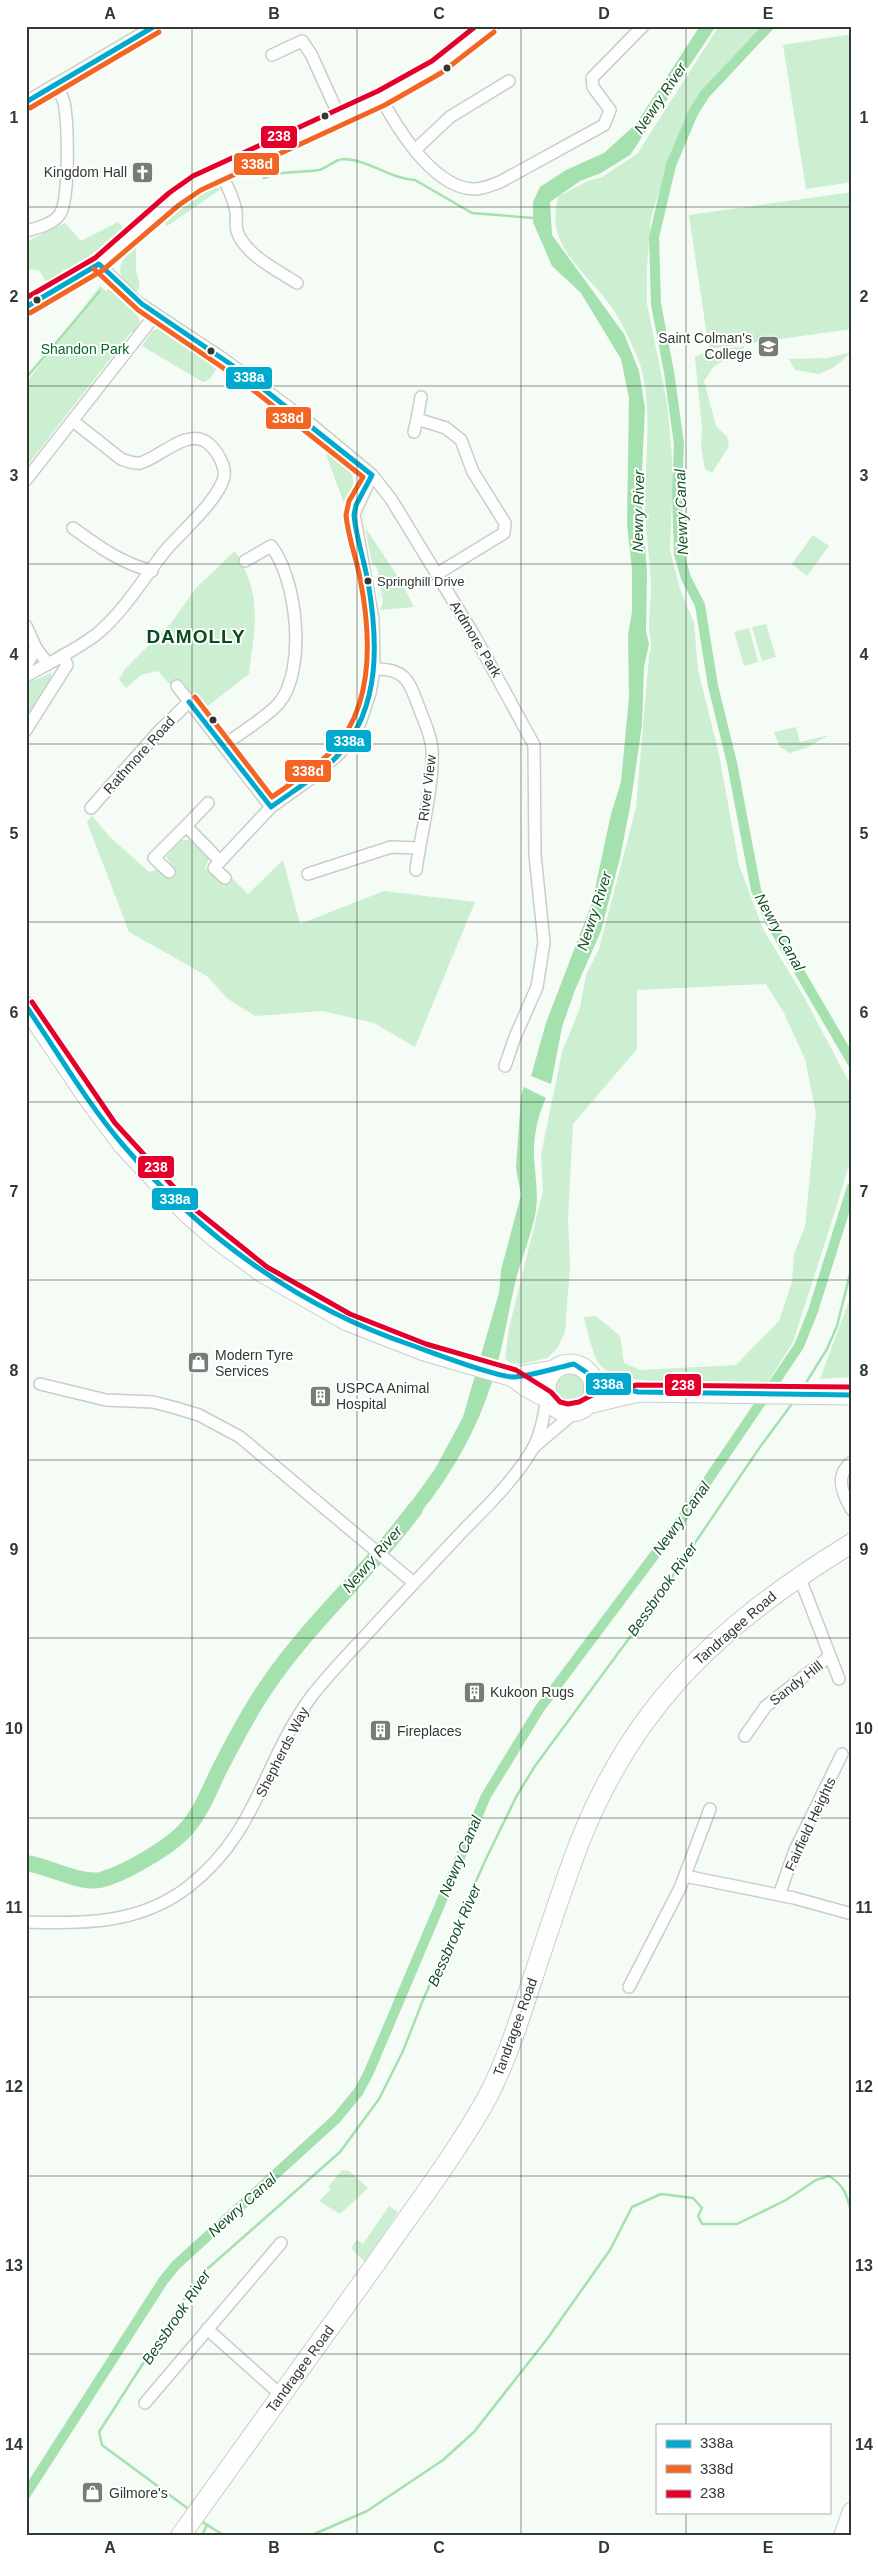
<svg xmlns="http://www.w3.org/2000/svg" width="878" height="2561" font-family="Arial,sans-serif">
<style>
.green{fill:#cceed1}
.water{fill:#a4e1ae}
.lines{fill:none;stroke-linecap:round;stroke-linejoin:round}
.stream{stroke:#a4e1ae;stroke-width:2.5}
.canal{stroke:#a4e1ae;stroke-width:10}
.river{stroke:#a4e1ae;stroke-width:16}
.minor-casing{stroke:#c8cec8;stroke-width:14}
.trunk-casing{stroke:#c8cec8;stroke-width:21}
.minor{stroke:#fefefe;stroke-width:11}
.trunk{stroke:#fefefe;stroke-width:19}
.bus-1-casing{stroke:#fff;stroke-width:9}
.bus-2-casing{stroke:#fff;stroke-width:9}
.bus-3-casing{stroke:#fff;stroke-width:9}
.bus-1{stroke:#00a9ce;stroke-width:5}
.bus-2{stroke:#f26522;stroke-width:5}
.bus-3{stroke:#e4002b;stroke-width:5}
.grid{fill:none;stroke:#313932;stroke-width:1;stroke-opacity:0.55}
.bus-dot{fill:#313932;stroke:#fff;stroke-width:2}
.labels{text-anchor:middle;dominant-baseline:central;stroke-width:4;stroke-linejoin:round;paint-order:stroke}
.bus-label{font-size:13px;fill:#313932;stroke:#fff;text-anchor:start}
.poi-label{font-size:14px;fill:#313932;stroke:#fff;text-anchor:start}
.park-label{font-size:14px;fill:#066929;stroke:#fff}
.street-label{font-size:14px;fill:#313932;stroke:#fff}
.water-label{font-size:15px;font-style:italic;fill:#124f23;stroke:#fff}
.district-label{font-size:19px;font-weight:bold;letter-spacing:1px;fill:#074c1e;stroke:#fff}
.line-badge{stroke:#fff;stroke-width:2}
.badge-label{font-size:14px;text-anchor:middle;font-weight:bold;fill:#fff}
.neatline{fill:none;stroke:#313932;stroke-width:2}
.grid-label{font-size:16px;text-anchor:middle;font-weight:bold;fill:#313932}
</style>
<rect width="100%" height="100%" fill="#f5fbf5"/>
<!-- green -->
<g class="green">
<path d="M719,26H765L702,95L673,150L651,217L647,268V304L667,403L671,444L673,478L670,550L680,589L694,623L698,670L719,754L739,865L763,929L804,997L850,1084L852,1100V1155L838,1202L793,1342L768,1382C730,1383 630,1390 602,1367C593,1359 587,1329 584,1317L596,1316L620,1336L624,1363L640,1370L736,1365L779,1321L792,1282L794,1254L805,1227L816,1113L805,1059L784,1013L766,984L637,990V1049L573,1124L568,1219L570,1266L565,1332L558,1347L548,1358L521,1364L511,1363L505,1359L509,1328L543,1191L541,1155L562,1052L580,1008L586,975L599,949L636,808L649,656C654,643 649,640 649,627C649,613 651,599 651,585C650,560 646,535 645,510C644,464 655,399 637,356C630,340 622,323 613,309C588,272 542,246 559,196L588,181L602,177L637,154Z"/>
<polygon points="852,34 852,182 806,189 783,45"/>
<polygon points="212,186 221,189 167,226 161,219 191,195"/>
<polygon points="852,192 852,329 709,349 689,215"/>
<polygon points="118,222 126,232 81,264 47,283 39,270 26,269 26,242 65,223 81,241"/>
<path d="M136,246V271L140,286L135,293C114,272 116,265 136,246Z"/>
<polygon points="100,286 106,291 109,288 133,309 140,321 135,331 131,332 26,467 26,383"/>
<polygon points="163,327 227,367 227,369 216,365 217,368 210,379 203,382 142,346 152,331"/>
<polygon points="744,346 744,350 714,366 704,381 716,426 727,437 729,446 712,473 705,469 701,446 702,427 695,357 707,351"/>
<polygon points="852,352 834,367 819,374 795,370 789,359 827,358"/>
<path d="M323,446C346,464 365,476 345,506Z"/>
<polygon points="365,527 400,580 414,607 380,610 383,602 377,567 372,564"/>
<polygon points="813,535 829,546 807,576 792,564"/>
<path d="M235,551C263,597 255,624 249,674L204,709L182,681L172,687L158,671L141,675L126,688L119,679L125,669L172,622L196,588Z"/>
<polygon points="766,624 776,657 762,661 752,627"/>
<polygon points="749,628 758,662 744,666 734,632"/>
<polygon points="51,673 52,680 26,717 26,684"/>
<polygon points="796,727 800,742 829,735 808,747 790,753 780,747 774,732"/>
<polygon points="92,816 110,837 149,872 159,869 167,877 175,869 166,857 182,840 189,840 209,859 205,868 224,886 232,878 248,894 283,860 300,924 384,891 475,902 415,1047 374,1023 323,1011 255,1016 228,999 207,976 129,932 87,822"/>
<polygon points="852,1293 852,1377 820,1379"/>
<circle cx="569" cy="1390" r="17"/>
<polygon points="342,2170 349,2171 368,2188 340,2214 319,2201 330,2190 329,2186"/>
<polygon points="389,2206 398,2212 365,2262 351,2248 357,2240 363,2244"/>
</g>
<!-- water -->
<g class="water">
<polygon points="700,26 716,26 630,155 601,173 580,181 550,202 552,235 624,334 639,371 645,408 641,493 647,573 646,631 649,644 644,667 642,725 630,807 620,858 601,931 575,990 562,1027 551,1084 531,1076 546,1023 592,903 611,814 621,782 629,697 628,635 632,612 632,569 627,524 629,398 621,359 581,293 552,266 533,222 533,202 540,187 566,170 604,153 636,124"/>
<path d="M524,1087L546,1098C539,1113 535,1129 534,1146C533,1167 539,1188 536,1210C532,1234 521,1259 515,1283C509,1309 505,1335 498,1361C482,1424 450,1480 407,1529L396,1523L435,1469L463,1417L499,1293L501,1270L521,1195L516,1168L521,1096Z"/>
</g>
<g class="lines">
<!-- stream -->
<g class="stream">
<path d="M264,178C282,170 301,173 319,170C327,168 335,159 344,159C369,160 391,179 415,180L472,213L533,218"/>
<polyline points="26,378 100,291"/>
<polyline points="804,1386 827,1349 837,1326 852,1266"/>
<polyline points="190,2510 102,2445 99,2432 187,2295 206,2270 340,2152 379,2099 403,2051 423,2000 485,1861 516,1797 535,1766 644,1618 760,1447 794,1401"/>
<polyline points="201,2521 223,2535"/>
<polyline points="202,2535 207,2525"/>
<path d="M312,2535L367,2511L443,2460L474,2432L547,2339L610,2250L632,2207L661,2194L693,2198L702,2208L698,2216L702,2224H737L786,2200L816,2180L829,2176C846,2186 848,2199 852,2216"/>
</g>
<!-- canal -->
<g class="canal">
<polyline points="769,26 705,94 693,113 671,165 654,237 656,304 669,372 679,444 677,493 679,554 686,578 700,605 713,686 732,763 756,890 771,923 852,1062"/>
<polyline points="26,2494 163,2281 176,2265 336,2119 359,2091 369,2072 486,1796 540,1708 683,1517 799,1346 813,1311 852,1187"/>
</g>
<!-- river -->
<path class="river" d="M26,1863C48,1866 80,1884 100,1880C124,1874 171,1847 187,1828C201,1812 209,1791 218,1772C233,1743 248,1713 267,1686C310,1622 370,1571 415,1509"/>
<defs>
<g id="minor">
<polyline points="272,55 302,41 311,54 340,118"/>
<path d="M381,98C397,128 430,181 466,188C478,191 489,186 500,182L604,125L610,110L593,87L592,78L643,26"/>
<polyline points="26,102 155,26"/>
<polyline points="416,149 450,117 509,81"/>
<path d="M220,173C227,185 234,198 236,212C237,218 235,225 237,231C245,255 277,270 297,283"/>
<path d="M26,231C37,228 54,224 60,214C70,197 68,123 64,102C62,96 58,90 55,85"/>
<polyline points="99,264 136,301 222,358 307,421 372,475 391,499 474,635 534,745 535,855 544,942 537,987 515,1037 505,1066"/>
<polyline points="421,397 417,419 446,428 461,440 473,472 505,523 504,533 437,574"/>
<polyline points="414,432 417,419"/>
<polyline points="26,480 155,315"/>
<path d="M73,528C99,547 121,563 152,571"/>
<polyline points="26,626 36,648 48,664"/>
<polyline points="26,666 36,648"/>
<path d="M374,669C404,668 409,680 418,705C423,719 431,734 432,749C434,787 421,832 416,870"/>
<path d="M26,676C50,662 77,650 98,633C125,610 143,579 165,551C181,532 218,501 224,477C226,466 217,451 209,444C188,426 160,458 140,463C134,464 127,461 121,459L73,421"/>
<polyline points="177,686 271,807"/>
<polyline points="26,730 67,665 63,655"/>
<path d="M224,745C240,733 266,718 279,703C307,670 297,578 271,546L245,561"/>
<polyline points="91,808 160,730 189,702"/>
<polyline points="186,826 208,803"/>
<polyline points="169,872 154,858 186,826 220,861"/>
<polyline points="308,874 391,847 419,848"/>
<polyline points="225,878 214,868 271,807 310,779 340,753 360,723 370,693 374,669 373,619 354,514 372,475"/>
<polyline points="40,1384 106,1400 153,1402 176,1408 199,1415 240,1437 414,1583"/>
<polyline points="534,1447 575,1412"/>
<path d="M852,1462C834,1475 842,1494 852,1510"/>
<polyline points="799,1576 839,1679"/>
<polyline points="745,1736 766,1706 830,1656"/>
<polyline points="685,1876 794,1898 852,1914"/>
<polyline points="779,1895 795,1850 842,1754"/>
<path d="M26,1922C84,1924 140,1924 188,1887C258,1833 263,1762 311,1697C328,1675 347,1655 366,1635C397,1601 428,1568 460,1534C485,1508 513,1482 532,1450C541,1435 544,1415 547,1398"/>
<polyline points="629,1987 680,1888 710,1809"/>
<polyline points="207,2329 281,2395"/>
<polyline points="145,2403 281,2243"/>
</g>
<g id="trunk">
<polyline points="26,307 99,264 174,199 197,183 381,98 436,67 489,26"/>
<polyline points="26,1006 88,1098 123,1145 187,1213 213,1236 263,1273 347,1321 424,1351 513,1377 528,1388 547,1398"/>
<circle cx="570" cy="1388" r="24"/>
<polyline points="513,1377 554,1370"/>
<polyline points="588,1404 638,1392 852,1395"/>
<path d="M181,2535C245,2445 310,2356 374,2266C412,2211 454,2157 487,2098C504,2066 516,2031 527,1996C541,1953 555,1911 570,1868C624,1712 714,1628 852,1543"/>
<polyline points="844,2535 852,2512"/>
</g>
</defs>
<!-- minor casing -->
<use href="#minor" class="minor-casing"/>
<!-- trunk casing -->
<use href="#trunk" class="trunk-casing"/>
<!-- minor -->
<use href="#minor" class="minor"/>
<!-- trunk -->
<use href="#trunk" class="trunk"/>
<defs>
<g id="bus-1">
<polyline points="26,102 155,26"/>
<path d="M26,307L99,264L142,304L242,372L372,475L356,505L354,515C356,538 364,559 368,582C378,640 381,706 340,753C321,775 294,790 271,807L189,702"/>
<path d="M26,1006C58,1053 87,1103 123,1145C201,1236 298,1307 411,1345C431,1352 497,1378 515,1377C535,1375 555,1368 574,1364L601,1382L638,1392L852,1395"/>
</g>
<g id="bus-2">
<polyline points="30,108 159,32"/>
<path d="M94,269L138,310L238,378L363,477L349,501L346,515C348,537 356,557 360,578C371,634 375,705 333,750C315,768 293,782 272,797L195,697"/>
<polyline points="30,313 103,270 179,205 201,190 385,105 441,73 494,32"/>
</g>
<g id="bus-3">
<polyline points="26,298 95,258 169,193 193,176 378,91 432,61 476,26"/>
<polyline points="32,1002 115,1123 192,1207 267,1267 350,1314 426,1344 516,1370 551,1392 560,1402 568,1404 579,1402 592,1395 637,1385 852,1387"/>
</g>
</defs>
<!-- bus-1 casing -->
<use href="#bus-1" class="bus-1-casing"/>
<!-- bus-2 casing -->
<use href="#bus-2" class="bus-2-casing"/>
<!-- bus-3 casing -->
<use href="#bus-3" class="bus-3-casing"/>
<!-- bus-1 -->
<use href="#bus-1" class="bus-1"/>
<!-- bus-2 -->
<use href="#bus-2" class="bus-2"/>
<!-- bus-3 -->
<use href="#bus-3" class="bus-3"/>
</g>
<!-- grid -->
<path class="grid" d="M192,26V2535M357,26V2535M521,26V2535M686,26V2425M26,207H852M26,386H852M26,564H852M26,744H852M26,922H852M26,1102H852M26,1280H852M26,1460H852M26,1638H852M26,1818H852M26,1997H852M26,2176H852M26,2354H852M686,2512V2535"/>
<!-- icons -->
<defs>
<symbol id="church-square" viewBox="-11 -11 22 22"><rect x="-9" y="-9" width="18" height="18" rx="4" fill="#767d76" stroke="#fff"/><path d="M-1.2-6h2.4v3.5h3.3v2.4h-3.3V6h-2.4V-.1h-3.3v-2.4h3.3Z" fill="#fff"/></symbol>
<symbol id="school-square" viewBox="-11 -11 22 22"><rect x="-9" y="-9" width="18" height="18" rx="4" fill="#767d76" stroke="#fff"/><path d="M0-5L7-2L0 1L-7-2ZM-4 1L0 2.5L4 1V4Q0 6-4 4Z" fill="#fff"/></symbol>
<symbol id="shop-square" viewBox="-11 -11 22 22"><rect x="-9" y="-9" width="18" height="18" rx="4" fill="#767d76" stroke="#fff"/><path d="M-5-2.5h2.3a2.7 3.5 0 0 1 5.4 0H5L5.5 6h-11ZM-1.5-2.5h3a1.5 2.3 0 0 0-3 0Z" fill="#fff"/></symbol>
<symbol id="building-square" viewBox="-11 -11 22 22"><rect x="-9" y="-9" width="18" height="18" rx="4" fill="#767d76" stroke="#fff"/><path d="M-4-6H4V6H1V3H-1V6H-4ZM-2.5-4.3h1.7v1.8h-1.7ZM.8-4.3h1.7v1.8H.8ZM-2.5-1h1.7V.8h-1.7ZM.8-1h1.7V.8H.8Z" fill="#fff"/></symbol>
</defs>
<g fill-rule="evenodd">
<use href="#church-square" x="130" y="160" width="25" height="25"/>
<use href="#school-square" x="756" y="334" width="25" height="25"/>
<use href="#shop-square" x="186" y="1350" width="25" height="25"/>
<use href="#building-square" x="308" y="1384" width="25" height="25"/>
<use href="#building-square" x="462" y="1680" width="25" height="25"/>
<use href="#building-square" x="368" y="1718" width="25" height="25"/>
<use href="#shop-square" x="80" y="2480" width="25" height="25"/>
</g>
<!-- markers -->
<g class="bus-dot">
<circle cx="447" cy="68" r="4.5"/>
<circle cx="325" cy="116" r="4.5"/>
<circle cx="37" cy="300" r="4.5"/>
<circle cx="211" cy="351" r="4.5"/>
<circle cx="368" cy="581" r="4.5"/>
<circle cx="213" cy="720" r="4.5"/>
</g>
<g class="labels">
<!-- bus labels -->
<g class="bus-label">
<text x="377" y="581">Springhill Drive</text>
</g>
<!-- poi labels -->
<g class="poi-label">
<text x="127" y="172" text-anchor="end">Kingdom Hall</text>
<text x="752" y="338" text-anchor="end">Saint Colman's<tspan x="752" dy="16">College</tspan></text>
<text x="215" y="1355">Modern Tyre<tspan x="215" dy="16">Services</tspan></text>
<text x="336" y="1388">USPCA Animal<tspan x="336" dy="16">Hospital</tspan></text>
<text x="490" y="1692">Kukoon Rugs</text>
<text x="397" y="1731">Fireplaces</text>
<text x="109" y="2493">Gilmore's</text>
</g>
<!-- park labels -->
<g class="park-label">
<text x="85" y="349">Shandon Park</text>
</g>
<!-- street labels -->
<g class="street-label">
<text transform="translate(476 639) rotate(59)">Ardmore Park</text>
<text transform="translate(139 755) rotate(-48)">Rathmore Road</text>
<text transform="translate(427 788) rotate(-83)">River View</text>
<text transform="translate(735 1628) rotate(-41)">Tandragee Road</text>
<text transform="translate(796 1683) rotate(-38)">Sandy Hill</text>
<text transform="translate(282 1752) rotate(-63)">Shepherds Way</text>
<text transform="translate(810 1824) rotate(-65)">Fairfield Heights</text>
<text transform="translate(515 2027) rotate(-70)">Tandragee Road</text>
<text transform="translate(300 2369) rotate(-54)">Tandragee Road</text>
</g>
<!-- water labels -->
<g class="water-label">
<text transform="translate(660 98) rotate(-56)">Newry River</text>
<text transform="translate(638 511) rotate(-89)">Newry River</text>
<text transform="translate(681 512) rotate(-92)">Newry Canal</text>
<text transform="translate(594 911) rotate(-72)">Newry River</text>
<text transform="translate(780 932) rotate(61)">Newry Canal</text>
<text transform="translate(681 1518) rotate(-54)">Newry Canal</text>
<text transform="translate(372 1559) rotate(-49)">Newry River</text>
<text transform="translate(662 1589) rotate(-55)">Bessbrook River</text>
<text transform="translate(460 1856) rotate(-67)">Newry Canal</text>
<text transform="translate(454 1935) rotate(-66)">Bessbrook River</text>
<text transform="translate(242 2205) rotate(-42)">Newry Canal</text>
<text transform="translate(176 2317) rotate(-56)">Bessbrook River</text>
</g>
<!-- district labels -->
<g class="district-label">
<text x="196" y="636">DAMOLLY</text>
</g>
</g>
<g class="line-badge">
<rect x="260" y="125" width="38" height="24" rx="5" fill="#e4002b"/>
<rect x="233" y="152" width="47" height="24" rx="5" fill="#f26522"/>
<rect x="225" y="366" width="48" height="24" rx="5" fill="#00a9ce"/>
<rect x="265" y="406" width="47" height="24" rx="5" fill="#f26522"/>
<rect x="325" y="729" width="47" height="24" rx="5" fill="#00a9ce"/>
<rect x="284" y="759" width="48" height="24" rx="5" fill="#f26522"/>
<rect x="137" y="1155" width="38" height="24" rx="5" fill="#e4002b"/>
<rect x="151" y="1187" width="48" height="24" rx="5" fill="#00a9ce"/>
<rect x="585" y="1372" width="47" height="24" rx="5" fill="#00a9ce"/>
<rect x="664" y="1373" width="38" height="24" rx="5" fill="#e4002b"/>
</g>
<g class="badge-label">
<text x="279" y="141">238</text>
<text x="257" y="169">338d</text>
<text x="249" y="382">338a</text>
<text x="288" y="423">338d</text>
<text x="349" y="746">338a</text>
<text x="308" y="776">338d</text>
<text x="156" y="1172">238</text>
<text x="175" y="1204">338a</text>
<text x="608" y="1389">338a</text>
<text x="683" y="1390">238</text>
</g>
<!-- border -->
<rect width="878" height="2561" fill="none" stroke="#ffffff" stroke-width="55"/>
<!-- legend -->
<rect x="656" y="2424" width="175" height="90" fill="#ffffff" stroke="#adb0ad"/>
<rect x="666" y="2440" width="25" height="8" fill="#00a9ce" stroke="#adb0ad"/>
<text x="700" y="2448" font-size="15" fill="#313932">338a</text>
<rect x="666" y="2465" width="25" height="8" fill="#f26522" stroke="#adb0ad"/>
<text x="700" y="2474" font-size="15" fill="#313932">338d</text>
<rect x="666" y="2490" width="25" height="8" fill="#e4002b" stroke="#adb0ad"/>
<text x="700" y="2498" font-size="15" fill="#313932">238</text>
<rect x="28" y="28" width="822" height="2506" class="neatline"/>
<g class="grid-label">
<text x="110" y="19">A</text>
<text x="274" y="19">B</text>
<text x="439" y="19">C</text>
<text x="604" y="19">D</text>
<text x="768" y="19">E</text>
<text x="14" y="123">1</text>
<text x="864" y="123">1</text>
<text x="14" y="302">2</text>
<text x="864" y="302">2</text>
<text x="14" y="481">3</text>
<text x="864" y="481">3</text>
<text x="14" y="660">4</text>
<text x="864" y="660">4</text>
<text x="14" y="839">5</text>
<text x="864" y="839">5</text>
<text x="14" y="1018">6</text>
<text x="864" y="1018">6</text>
<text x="14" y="1197">7</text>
<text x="864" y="1197">7</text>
<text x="14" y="1376">8</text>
<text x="864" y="1376">8</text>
<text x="14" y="1555">9</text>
<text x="864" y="1555">9</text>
<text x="14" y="1734">10</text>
<text x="864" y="1734">10</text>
<text x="14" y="1913">11</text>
<text x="864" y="1913">11</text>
<text x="14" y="2092">12</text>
<text x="864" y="2092">12</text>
<text x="14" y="2271">13</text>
<text x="864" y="2271">13</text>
<text x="14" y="2450">14</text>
<text x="864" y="2450">14</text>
<text x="110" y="2553">A</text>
<text x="274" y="2553">B</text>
<text x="439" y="2553">C</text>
<text x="604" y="2553">D</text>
<text x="768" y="2553">E</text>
</g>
</svg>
